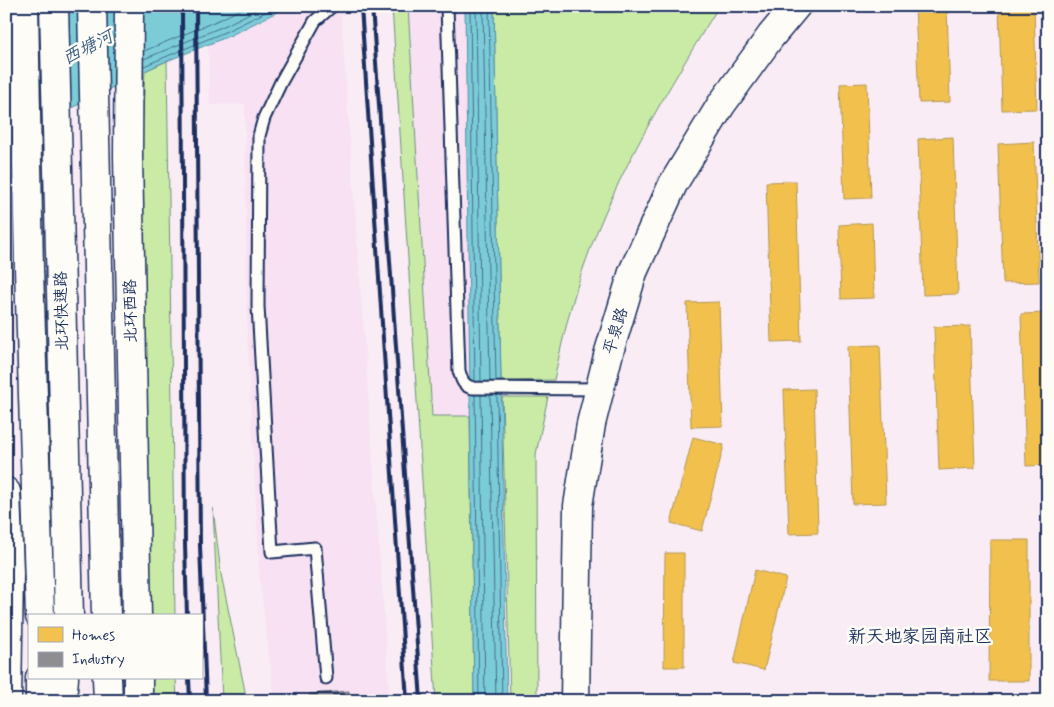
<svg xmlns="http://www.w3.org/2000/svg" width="1054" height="707" font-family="Mynerve,'LXGW WenKai TC',sans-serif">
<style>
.built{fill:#f7e1f3}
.green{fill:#c9eba5;stroke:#728d82}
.water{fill:#7cccd8;stroke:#558da7}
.homes{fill:#f2c14e;stroke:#b29553}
.industry{fill:#8d8d92;stroke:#6b7182}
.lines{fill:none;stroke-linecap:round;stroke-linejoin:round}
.shore{stroke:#426e8f;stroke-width:1}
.service-casing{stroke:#1b2f5e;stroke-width:15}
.tertiary-casing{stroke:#1b2f5e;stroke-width:31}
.primary-casing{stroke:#1b2f5e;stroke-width:31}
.trunk-casing{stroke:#1b2f5e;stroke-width:31}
.service{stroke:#fdfcf7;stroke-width:11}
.tertiary{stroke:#fdfcf7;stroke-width:28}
.primary{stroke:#fdfcf7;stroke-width:28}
.trunk{stroke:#fdfcf7;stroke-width:28}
.rail{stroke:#1b2f5e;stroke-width:4}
.labels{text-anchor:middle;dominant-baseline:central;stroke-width:5;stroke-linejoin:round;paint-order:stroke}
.street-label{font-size:16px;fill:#1b2f5e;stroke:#fdfcf7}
.water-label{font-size:18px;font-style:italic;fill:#385e83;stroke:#fdfcf7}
.neighbourhood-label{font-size:18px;fill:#1b2f5e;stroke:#fdfcf7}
</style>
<rect width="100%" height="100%" fill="#f9ecf5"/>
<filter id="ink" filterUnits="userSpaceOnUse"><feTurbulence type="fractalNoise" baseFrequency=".02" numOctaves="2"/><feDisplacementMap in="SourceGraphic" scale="10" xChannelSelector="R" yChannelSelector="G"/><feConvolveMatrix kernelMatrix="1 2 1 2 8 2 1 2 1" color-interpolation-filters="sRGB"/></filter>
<g filter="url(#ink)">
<!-- built -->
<g class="built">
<polygon points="289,6 356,6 341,16 390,701 277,701 273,686 260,582 247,331 245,104 210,105 208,44 229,36"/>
<polygon points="408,6 465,6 470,416 432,416"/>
</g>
<!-- green -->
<g class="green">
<polygon points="392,6 408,6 432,416 470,416 474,701 436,701"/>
<path d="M494,6H719C668,89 616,174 584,266C571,303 562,341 554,380L501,381Z"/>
<polygon points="167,61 175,616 148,616 139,189 145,71"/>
<polygon points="502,397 548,397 536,454 537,701 510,701"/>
<polygon points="213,508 221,574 247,701 222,701"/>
<polygon points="149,678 176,678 177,701 149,701"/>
</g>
<!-- water -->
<g class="water">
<polygon points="76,6 289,6 229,36 157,65 6,141 6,43"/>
<polygon points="465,6 494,6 507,701 474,701"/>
</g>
<!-- homes -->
<g class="homes">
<polygon points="915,6 947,6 950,102 919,103"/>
<polygon points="999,6 1034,6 1037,109 1002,110"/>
<polygon points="867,83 871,198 844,199 840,84"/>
<polygon points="953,137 958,294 923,295 918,139"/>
<polygon points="1034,142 1039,282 1003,283 998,144"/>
<polygon points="796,181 801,341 771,342 766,182"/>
<polygon points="872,223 874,298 841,299 839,225"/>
<polygon points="719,302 723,426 691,427 687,303"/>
<polygon points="1048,313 1048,465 1026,466 1021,314"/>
<polygon points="970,326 975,468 939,470 934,327"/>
<polygon points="880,345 886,503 853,504 848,346"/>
<polygon points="814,389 818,533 789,534 784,390"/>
<polygon points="693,437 724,445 702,531 671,523"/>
<polygon points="990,540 1029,540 1029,681 989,681"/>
<polygon points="665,553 684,553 684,667 664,667"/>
<polygon points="755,570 786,578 764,670 734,663"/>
</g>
<!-- industry -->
<polygon class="industry" points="349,691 350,701 310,701 309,694"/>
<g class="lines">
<!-- shore -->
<g class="shore">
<polyline points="470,6 475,381"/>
<polyline points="476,6 481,381"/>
<polyline points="483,6 490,381"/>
<polyline points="489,6 496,381"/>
<polyline points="144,51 221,19 247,6"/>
<polyline points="144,59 224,26 264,6"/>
<polyline points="144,66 227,31 278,6"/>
<polyline points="475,395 479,701"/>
<polyline points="481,395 485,701"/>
<polyline points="490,395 496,701"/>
<polyline points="497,395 502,701"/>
</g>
<defs>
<g id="service">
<path d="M447,6L459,371C462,380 463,386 473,388L600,389"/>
<polyline points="326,678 315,548 272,552 258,306 259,136 264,118 281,82 315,21 332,6"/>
</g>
<polyline id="tertiary" points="575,701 578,506 591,424 609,352 633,272 673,184 721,105 771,36 796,6"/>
<g id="primary">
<polyline points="129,6 128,156 137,616"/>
<polyline points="6,492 9,573 7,701"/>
<polyline points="138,678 138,701"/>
</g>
<g id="trunk">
<polyline points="24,6 29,269 40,616"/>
<polyline points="54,6 69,616"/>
<polyline points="92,6 106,616"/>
<polyline points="107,678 108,701"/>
<polyline points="40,701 40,678"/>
<polyline points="62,701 64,678"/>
</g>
</defs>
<!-- service casing -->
<use href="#service" class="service-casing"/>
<!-- tertiary casing -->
<use href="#tertiary" class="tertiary-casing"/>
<!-- primary casing -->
<use href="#primary" class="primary-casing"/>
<!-- trunk casing -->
<use href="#trunk" class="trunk-casing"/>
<!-- service -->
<use href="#service" class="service"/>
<!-- tertiary -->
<use href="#tertiary" class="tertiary"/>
<!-- primary -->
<use href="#primary" class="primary"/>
<!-- trunk -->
<use href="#trunk" class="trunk"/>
<!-- rail -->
<g class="rail">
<polyline points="182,6 185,545 187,616"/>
<polyline points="196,6 200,546 206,701"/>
<polyline points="361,6 407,701"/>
<polyline points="372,6 421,701"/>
<polyline points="189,678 190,701"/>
</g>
</g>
</g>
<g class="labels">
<!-- street labels -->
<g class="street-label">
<text transform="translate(62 311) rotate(-91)">北环快速路</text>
<text transform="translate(131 311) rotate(-91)">北环西路</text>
<text transform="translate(616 331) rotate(-73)">平泉路</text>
</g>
<!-- water labels -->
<g class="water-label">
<text transform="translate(88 48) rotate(-27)">西塘河</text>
</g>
<!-- neighbourhood labels -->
<g class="neighbourhood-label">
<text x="920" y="637">新天地家园南社区</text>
</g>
</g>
<!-- margin -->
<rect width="1054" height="707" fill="none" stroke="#fdfcf7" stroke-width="25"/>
<rect x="12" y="12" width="1029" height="682" fill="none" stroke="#1b2f5e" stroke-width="2" filter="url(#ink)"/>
<!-- legend -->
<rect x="28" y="614" width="175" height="65" fill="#fdfcf7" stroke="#a3aaba"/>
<rect x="38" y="627" width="25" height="15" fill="#f2c14e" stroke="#a3aaba"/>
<text x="72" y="640" font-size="15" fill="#1b2f5e">Homes</text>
<rect x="38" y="652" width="25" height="15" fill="#8d8d92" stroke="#a3aaba"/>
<text x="72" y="664" font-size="15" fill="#1b2f5e">Industry</text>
</svg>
